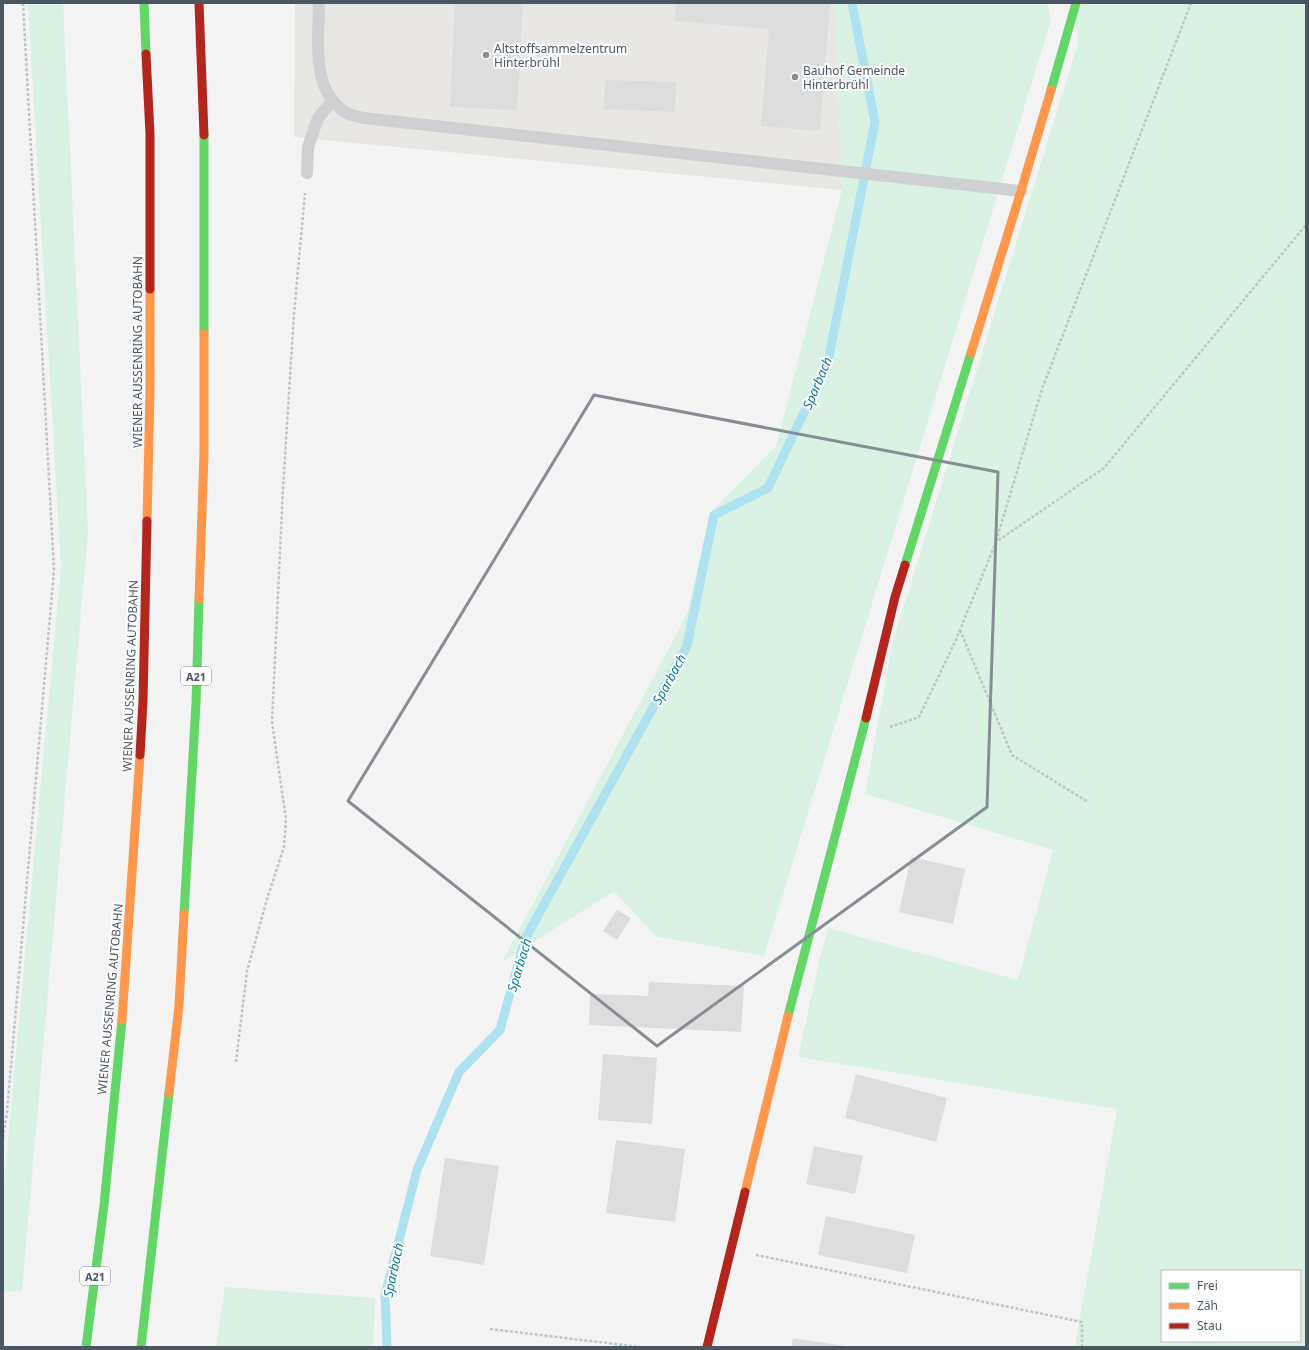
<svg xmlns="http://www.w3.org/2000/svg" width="1309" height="1350" font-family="'Noto Sans',sans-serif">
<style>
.commercial{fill:#e8e7e3}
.green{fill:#d9f2e3;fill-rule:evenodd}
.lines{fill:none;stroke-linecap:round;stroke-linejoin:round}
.stream{stroke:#aee2f0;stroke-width:9}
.building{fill:#ddddde}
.path{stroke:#bcc7c4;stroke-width:2.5;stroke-dasharray:3 2;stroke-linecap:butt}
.lane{stroke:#ced0d2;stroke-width:12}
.fast{stroke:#63d668;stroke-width:9}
.slow{stroke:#ff974d;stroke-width:9}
.jam{stroke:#b3261e;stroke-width:9}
.marked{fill:none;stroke:#868d94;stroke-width:3;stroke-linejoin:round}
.poi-dot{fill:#868d94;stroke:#fff;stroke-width:1.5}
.labels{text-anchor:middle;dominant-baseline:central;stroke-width:4;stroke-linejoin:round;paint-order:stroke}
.shield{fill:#fff;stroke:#808990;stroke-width:1}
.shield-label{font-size:11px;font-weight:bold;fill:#4a5661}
.poi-label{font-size:12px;fill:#4a5661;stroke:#fff;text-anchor:start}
.street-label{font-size:12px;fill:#4a5661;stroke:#fff}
.water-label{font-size:13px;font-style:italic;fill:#0c7c9b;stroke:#fff}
</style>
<rect width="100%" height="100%" fill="#f4f4f4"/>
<!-- commercial -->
<polygon class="commercial" points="295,3 835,3 842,190 294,137"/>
<!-- green -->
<g class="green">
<polygon points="28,3 63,3 88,532 22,1291 3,1292 3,1195 61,567"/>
<polygon points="835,3 1047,3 1051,20 764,956 656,936 614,891 502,962 687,614 710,513 776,446 842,190"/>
<path d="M1074,3H1306V1347H1075L1117,1109L798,1057L819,962L828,928L1018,980L1053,850L865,794L893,641L1078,43ZM1162,1271H1300V1341H1162Z"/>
<polygon points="225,1287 375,1298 373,1347 216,1347"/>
</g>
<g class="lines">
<!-- stream -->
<polyline class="stream" points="387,1347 385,1295 417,1170 459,1072 500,1030 525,939 687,646 714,515 768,488 828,362 875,122 852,3"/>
</g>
<!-- building -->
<g class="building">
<polygon points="455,3 523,3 517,110 450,107"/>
<polygon points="676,3 830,3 820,131 761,126 769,29 675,21"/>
<polygon points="605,80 676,82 675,112 604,109"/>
<polygon points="911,857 965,869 953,924 899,912"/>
<polygon points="617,910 631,918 617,940 603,931"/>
<polygon points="649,982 744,986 741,1032 589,1025 590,994 648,996"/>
<polygon points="603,1054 657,1058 652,1124 598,1120"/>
<polygon points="856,1074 947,1098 936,1142 845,1118"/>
<polygon points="616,1140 685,1149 675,1222 606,1213"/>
<polygon points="814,1146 863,1156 855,1194 806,1184"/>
<polygon points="445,1158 499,1166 484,1265 430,1256"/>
<polygon points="826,1216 915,1235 907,1273 818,1255"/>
<polygon points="793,1338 845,1346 845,1347 791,1347"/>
</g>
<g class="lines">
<!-- path -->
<g class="path">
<polyline points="996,541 1042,389 1191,3"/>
<polyline points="960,630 1012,755 1088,802"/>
<polyline points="890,727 919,717 955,642 996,542 1104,468 1306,225"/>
<polyline points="236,1062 247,971 267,899 284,847 286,819 272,722 283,488 294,314 305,193"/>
<polyline points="3,1138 7,1112 54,570 23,3"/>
<polyline points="756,1255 1082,1322 1082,1347"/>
<polyline points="490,1329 640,1347"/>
</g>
<!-- lane -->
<g class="lane">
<path d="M319,3C319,38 310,89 345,112C350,115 357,116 363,118L1021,191"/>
<polyline points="307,173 308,147 318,118 333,100"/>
</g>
<!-- fast -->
<g class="fast">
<polyline points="144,3 146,54"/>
<polyline points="1051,90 1076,3"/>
<polyline points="204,135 204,334"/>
<polyline points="905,565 971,353"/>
<polyline points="184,914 196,703 199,599"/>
<polyline points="788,1016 866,718"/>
<polyline points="86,1347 104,1205 122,1020"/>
<polyline points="141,1347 169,1093"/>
</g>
<!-- slow -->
<g class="slow">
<polyline points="971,353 1021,191 1051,90"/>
<polyline points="147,521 150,392 150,289"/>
<polyline points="199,599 204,454 204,334"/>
<polyline points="122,1020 140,755"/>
<polyline points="169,1093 179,1006 184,914"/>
<polyline points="745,1192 788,1016"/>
</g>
<!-- jam -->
<g class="jam">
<polyline points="199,3 204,135"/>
<polyline points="146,54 150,134 150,289"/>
<polyline points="866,718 895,597 905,565"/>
<polyline points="140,755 143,701 147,521"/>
<polyline points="707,1347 745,1192"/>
</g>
</g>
<!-- marked area -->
<path class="marked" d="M594,395L998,472L987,807L657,1046L348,801Z"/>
<!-- markers -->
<g class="poi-dot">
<circle cx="486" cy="55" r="4"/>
<circle cx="795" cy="77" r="4"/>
</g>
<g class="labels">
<!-- shield labels -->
<g class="shield">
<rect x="181" y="667" width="30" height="18" rx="3"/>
<rect x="80" y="1267" width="30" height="18" rx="3"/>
</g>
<g class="shield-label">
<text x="196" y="676">A21</text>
<text x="95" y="1276">A21</text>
</g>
<!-- poi labels -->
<g class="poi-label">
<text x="494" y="48">Altstoffsammelzentrum<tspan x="494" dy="14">Hinterbrühl</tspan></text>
<text x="803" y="70">Bauhof Gemeinde<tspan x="803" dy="14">Hinterbrühl</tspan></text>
</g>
<!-- street labels -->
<g class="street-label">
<text transform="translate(137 352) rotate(-90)">WIENER AUSSENRING AUTOBAHN</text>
<text transform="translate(130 676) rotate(-88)">WIENER AUSSENRING AUTOBAHN</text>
<text transform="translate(110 999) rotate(-85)">WIENER AUSSENRING AUTOBAHN</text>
</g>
<!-- water labels -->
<g class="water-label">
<text transform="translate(817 383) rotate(-67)">Sparbach</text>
<text transform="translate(669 679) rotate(-61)">Sparbach</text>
<text transform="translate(519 965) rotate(-73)">Sparbach</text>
<text transform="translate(393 1270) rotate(-78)">Sparbach</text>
</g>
</g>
<!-- border -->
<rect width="1309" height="1350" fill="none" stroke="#4a5661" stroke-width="8"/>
<!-- legend -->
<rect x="1161" y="1270" width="140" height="72" fill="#ffffff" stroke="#b7bbc0"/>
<rect x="1169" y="1283" width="20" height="6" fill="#63d668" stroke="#b7bbc0"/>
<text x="1197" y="1290" font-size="12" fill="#4a5661">Frei</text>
<rect x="1169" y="1303" width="20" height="6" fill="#ff974d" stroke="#b7bbc0"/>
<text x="1197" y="1310" font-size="12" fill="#4a5661">Zäh</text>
<rect x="1169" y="1323" width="20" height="6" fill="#b3261e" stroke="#b7bbc0"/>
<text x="1197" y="1330" font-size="12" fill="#4a5661">Stau</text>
</svg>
